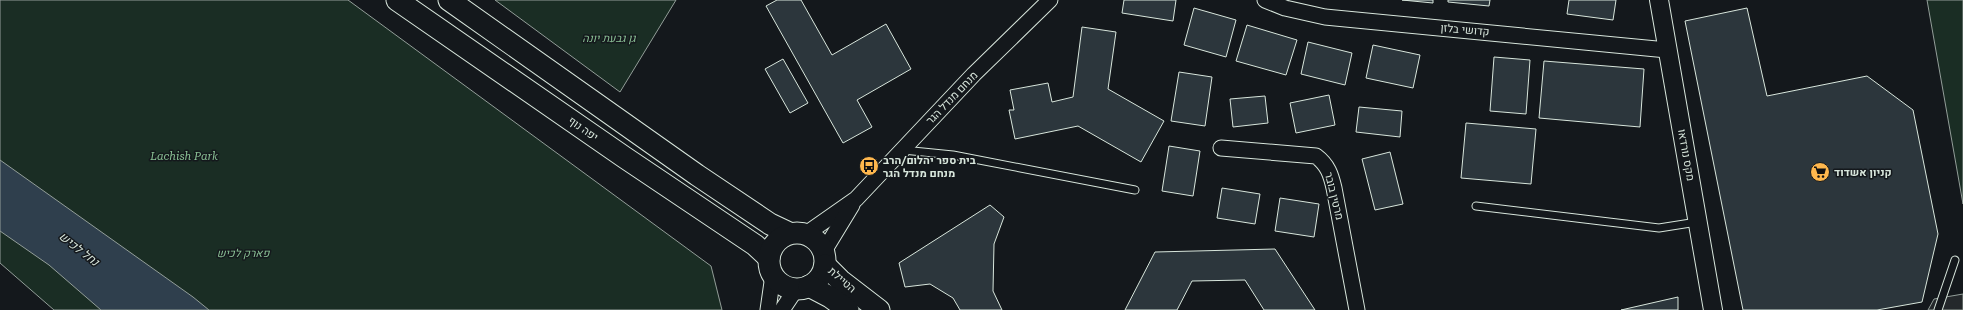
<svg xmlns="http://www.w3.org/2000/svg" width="1963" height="310" font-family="'Roboto Serif',Heebo,serif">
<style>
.green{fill:#1a2d24;stroke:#939e99}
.parking{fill:#24282b;stroke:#939e99}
.water{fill:#2f3f4d;stroke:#939e99}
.building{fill:#2c363c;stroke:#d8e6dc}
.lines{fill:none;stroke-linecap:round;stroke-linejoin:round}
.service-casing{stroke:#d8e6dc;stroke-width:9}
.minor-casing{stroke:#d8e6dc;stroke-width:17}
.tertiary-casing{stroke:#d8e6dc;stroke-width:20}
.secondary-casing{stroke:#d8e6dc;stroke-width:23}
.service{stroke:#14181c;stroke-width:7}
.minor{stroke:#14181c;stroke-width:15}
.tertiary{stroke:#14181c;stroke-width:18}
.secondary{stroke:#14181c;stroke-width:21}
.labels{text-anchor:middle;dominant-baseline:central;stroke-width:3;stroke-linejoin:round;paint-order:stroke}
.street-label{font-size:11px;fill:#d8e6dc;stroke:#14181c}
.park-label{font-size:11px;font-style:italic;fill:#8ac095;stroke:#14181c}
.poi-label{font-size:11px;font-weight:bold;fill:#d8e6dc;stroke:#14181c;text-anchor:start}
.water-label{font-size:12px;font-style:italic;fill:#d8e6dc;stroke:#14181c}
</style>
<rect width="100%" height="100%" fill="#14181c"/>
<!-- green -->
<g class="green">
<polygon points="0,0 348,0 711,266 722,310 54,310 0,263"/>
<polygon points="495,0 676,0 620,92"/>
<polygon points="1927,0 1963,0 1963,204"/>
</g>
<!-- parking -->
<polygon class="parking" points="1963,294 1963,310 1928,310 1934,299"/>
<!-- water -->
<polygon class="water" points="0,160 193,297 209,310 101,310 49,265 0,231"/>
<!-- building -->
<g class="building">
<polygon points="777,0 801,0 832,55 886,24 911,69 857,100 872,127 843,143 766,6"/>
<polygon points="1124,0 1176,0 1173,21 1122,13"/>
<polygon points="1402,0 1433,0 1433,3"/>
<polygon points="1448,0 1490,0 1489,6 1448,2"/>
<polygon points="1569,0 1616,0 1613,20 1567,14"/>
<polygon points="1194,8 1236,20 1226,57 1184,45"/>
<polygon points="1747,8 1767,96 1867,76 1913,110 1938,234 1922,302 1877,310 1743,310 1685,21"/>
<polygon points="1247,25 1297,40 1286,75 1236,61"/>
<polygon points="1082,27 1116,32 1108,89 1164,121 1141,162 1078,126 1015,139 1009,110 1014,110 1010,90 1048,83 1052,102 1073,97"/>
<polygon points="1308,42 1352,53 1345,85 1301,74"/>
<polygon points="1373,45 1420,55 1413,88 1366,78"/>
<polygon points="1494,57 1530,60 1526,114 1490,111"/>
<polygon points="783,59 808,103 790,113 765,69"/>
<polygon points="1544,61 1644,69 1640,127 1539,118"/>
<polygon points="1179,72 1212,77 1205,126 1171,121"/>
<polygon points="1329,95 1335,125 1296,133 1290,103"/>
<polygon points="1265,96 1268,123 1233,127 1230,99"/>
<polygon points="1359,107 1402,111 1400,137 1356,132"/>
<polygon points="1466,123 1536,129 1531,184 1461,178"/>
<polygon points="1169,146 1200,151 1193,196 1162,191"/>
<polygon points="1390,152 1403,204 1375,210 1362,159"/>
<polygon points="1222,188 1260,194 1255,224 1217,218"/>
<polygon points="1280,198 1319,204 1314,237 1275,231"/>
<polygon points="990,205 1004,217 994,244 993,291 1002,310 960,310 953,298 930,284 905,287 899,263"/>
<polygon points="1275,249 1315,310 1264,310 1245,280 1192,281 1177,310 1125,310 1155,252"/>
<polygon points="1678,297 1678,310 1621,310"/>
</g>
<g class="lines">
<defs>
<g id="service">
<polyline points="903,150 953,155 1135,190"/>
<polyline points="1476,206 1659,228 1697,222"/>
<polyline points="1938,310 1955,260"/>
</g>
<g id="minor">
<polyline points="1265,0 1285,8 1325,17 1667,50"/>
<path d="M1221,148L1316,156C1328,165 1331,175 1334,188L1357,310"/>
<polyline points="806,234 856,199 974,74 1050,0"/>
<polyline points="824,251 852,205"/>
<polyline points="768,310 773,275"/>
<polyline points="782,310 796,289"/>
</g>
<polyline id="tertiary" points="1659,0 1713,310"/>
<g id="secondary">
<polyline points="397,0 624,157 755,245 769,258"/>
<polyline points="449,0 697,175 770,224 789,233"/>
<circle cx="797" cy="261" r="28"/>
<polyline points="825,265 840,280 879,310"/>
<polyline points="809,286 830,297 848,310"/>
</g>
</defs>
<!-- service casing -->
<use href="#service" class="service-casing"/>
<!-- minor casing -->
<use href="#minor" class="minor-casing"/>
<!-- tertiary casing -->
<use href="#tertiary" class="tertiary-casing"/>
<!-- secondary casing -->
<use href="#secondary" class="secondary-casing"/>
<!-- service -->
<use href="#service" class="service"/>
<!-- minor -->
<use href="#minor" class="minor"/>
<!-- tertiary -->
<use href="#tertiary" class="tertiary"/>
<!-- secondary -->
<use href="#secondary" class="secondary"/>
</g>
<!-- icons -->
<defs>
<symbol id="bus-disc" viewBox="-11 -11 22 22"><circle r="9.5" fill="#ffb74d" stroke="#14181c"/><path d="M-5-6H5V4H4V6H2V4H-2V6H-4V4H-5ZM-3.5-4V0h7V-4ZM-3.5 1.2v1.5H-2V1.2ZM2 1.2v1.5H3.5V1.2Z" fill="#111"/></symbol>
<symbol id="supermarket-disc" viewBox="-11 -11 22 22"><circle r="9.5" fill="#ffb74d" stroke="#14181c"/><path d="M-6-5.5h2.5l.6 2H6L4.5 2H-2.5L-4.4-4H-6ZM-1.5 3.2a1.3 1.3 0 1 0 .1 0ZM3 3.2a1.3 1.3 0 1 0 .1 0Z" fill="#111"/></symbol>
</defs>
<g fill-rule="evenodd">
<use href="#bus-disc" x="858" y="155" width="22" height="22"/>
<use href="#supermarket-disc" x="1809" y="161" width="22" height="22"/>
</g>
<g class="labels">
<!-- street labels -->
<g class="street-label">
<text transform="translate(1465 30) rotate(5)">קדושי בלזן</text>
<text transform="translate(952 98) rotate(-46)">מנחם מנדל הגר</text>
<text transform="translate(583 129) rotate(35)">יפה נוף</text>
<text transform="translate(1686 155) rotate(80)">מקס נורדאו</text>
<text transform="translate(1334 196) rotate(76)">מרטין בובר</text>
<text transform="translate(842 280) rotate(41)">הטיילת</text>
</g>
<!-- park labels -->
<g class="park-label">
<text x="609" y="38">גן גבעת יונה</text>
<text x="184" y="156">Lachish Park</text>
<text x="243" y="253">פארק לכיש</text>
</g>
<!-- poi labels -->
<g class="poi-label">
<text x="883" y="160">בית ספר יהלום/הרב<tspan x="883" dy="13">מנחם מנדל הגר</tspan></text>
<text x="1834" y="172">קניון אשדוד</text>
</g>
<!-- water labels -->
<g class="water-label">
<text transform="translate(79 249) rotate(38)">נחל לכיש</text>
</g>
</g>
</svg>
